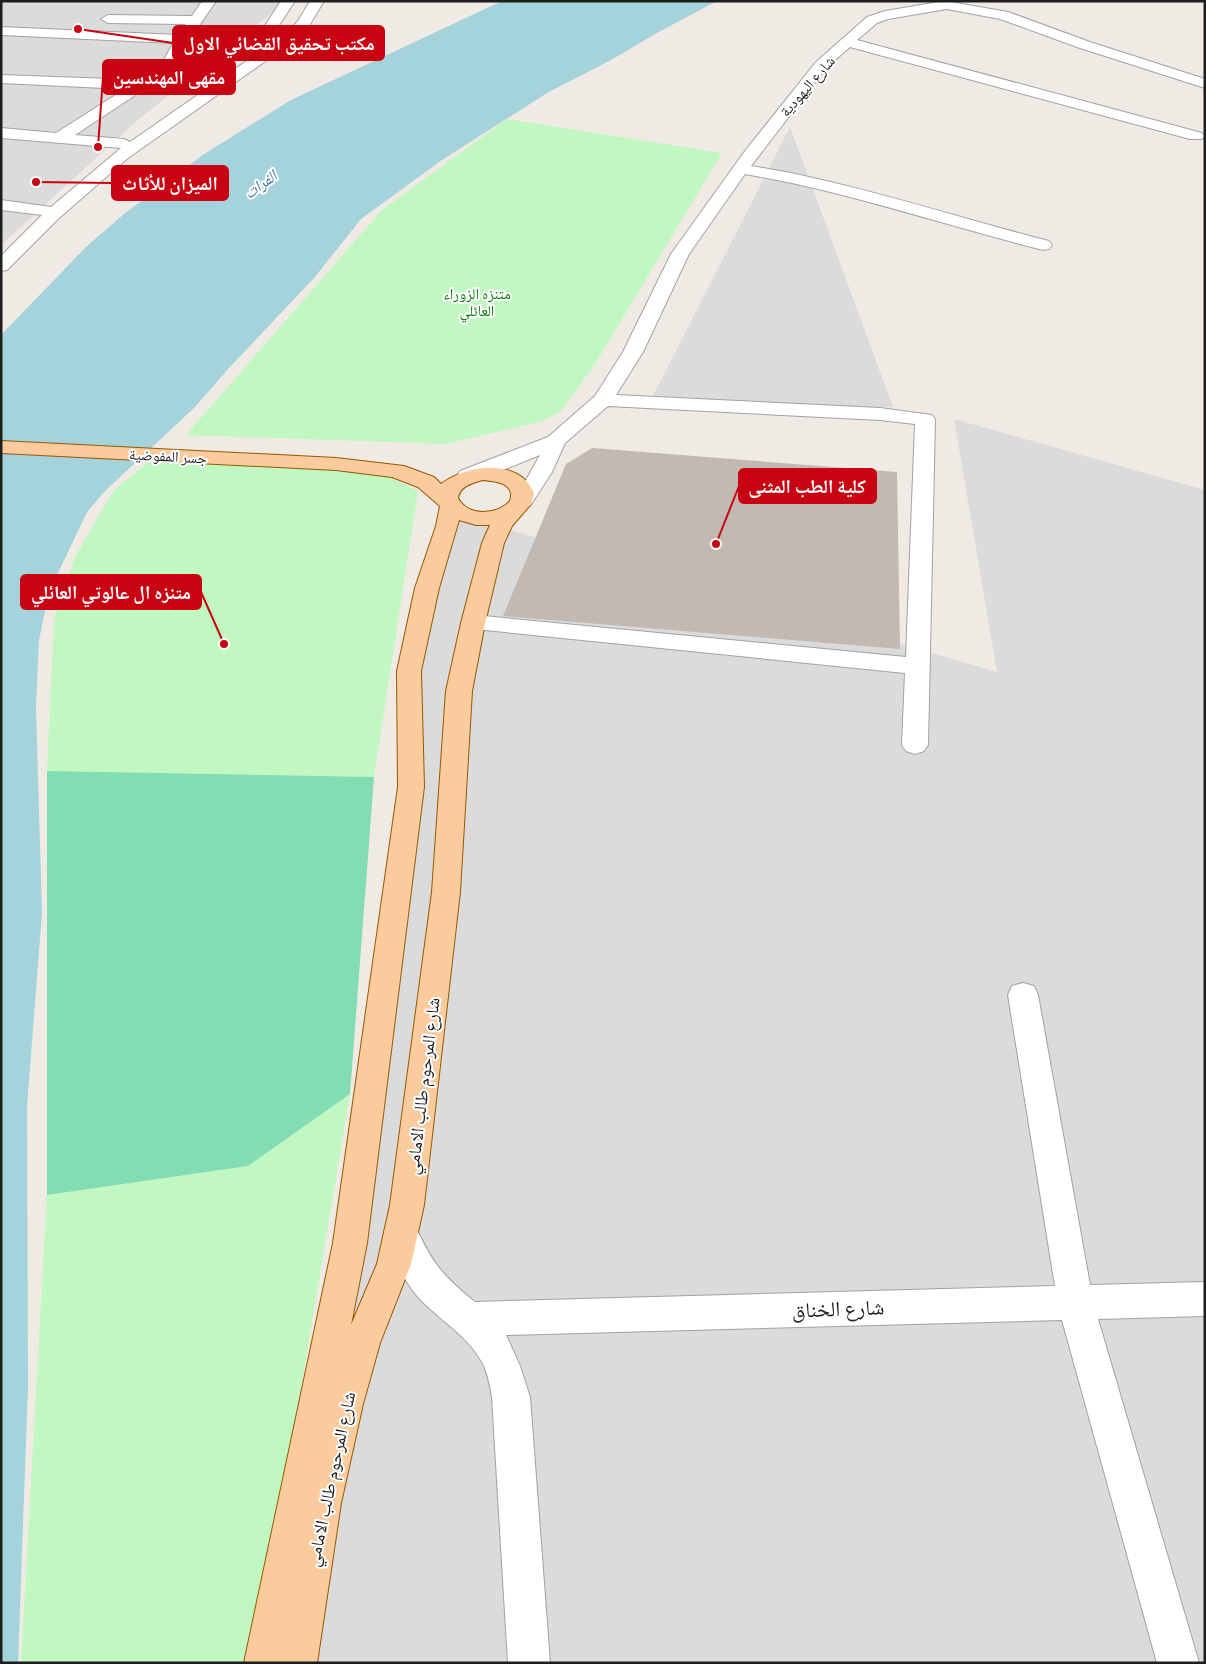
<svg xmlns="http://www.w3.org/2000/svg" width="1206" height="1664" font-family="Manrope,'Noto Naskh Arabic',sans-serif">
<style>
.residential{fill:#dcdbdb}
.park{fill:#c1f8c1}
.pitch{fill:#82ddb3}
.water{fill:#a4d3dc}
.building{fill:#c3b9b3}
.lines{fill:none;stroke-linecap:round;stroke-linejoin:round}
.minor-casing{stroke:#a2a2a2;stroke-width:2}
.major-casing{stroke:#955902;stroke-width:2}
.minor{fill:#fff;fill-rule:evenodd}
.major{fill:#facb9d;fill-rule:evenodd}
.labels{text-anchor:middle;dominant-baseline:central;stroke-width:4;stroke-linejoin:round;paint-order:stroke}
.far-street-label{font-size:15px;fill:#1e1e1e;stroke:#fff}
.far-park-label{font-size:15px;fill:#0d7a0e;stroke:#fff}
.far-water-label{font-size:16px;font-style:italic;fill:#45789c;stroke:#fff}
.street-label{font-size:18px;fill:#1e1e1e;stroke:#fff}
.near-street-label{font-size:21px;fill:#1e1e1e;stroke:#fff}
.leader{fill:none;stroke:#c80312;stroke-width:2}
.callout-dot{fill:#c80312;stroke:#fff;stroke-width:2}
.callout{fill:#c80312;stroke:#c80312;stroke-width:2}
.callout-label{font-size:19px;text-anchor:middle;font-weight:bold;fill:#fff}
</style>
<rect width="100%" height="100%" fill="#efeae4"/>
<!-- residential -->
<g class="residential">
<polygon points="1,1 283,1 282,5 139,119 1,245"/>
<polygon points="790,127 893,407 648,406"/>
<polygon points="954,419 1205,490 1205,1663 274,1663 349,1275 413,670 452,513 997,672"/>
</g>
<!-- park -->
<g class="park">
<polygon points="507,119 722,153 595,364 560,412 542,421 446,444 186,435 382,210"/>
<polygon points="150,461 378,471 418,491 374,777 47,771 54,618 76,555 114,490"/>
<polygon points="350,1094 255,1663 21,1663 47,1195 248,1166"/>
</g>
<!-- pitch -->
<polygon class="pitch" points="47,771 374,777 350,1094 248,1166 47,1195"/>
<!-- water -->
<polygon class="water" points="502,1 717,1 655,34 611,60 547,93 442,160 361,219 314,278 229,368 195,407 105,491 87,512 49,592 39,640 36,707 42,913 27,1106 28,1386 18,1663 1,1663 1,335 86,247 124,214 204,154 291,100"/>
<!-- building -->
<polygon class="building" points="592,448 897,472 900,649 503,616 566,464"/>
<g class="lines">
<defs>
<g id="minor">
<polygon points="202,1 216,1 192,36 250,39 266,24 281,1 295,1 276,30 245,59 235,59 233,56 242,47 187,44 175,65 146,88 75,135 124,139 130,142 284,35 298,21 310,1 324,1 309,26 294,41 128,158 58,219 7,270 1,271 1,256 42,215 1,210 1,200 51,207 121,148 1,138 1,128 56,133 125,89 1,83 1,75 138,80 164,60 173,43 1,35 1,27 178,35 186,24 108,23 101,19 108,15 192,16"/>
<path d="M945,1L1008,12L1090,42L1205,79V88L1080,48L1000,19L947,9L888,19L877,23L857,40L1202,133L1204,136L1202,139H1190L850,47L826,68L751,166C852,182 950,216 1049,241L1052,245L1049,249L1043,250C943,225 846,191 745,174L689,254L643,352L616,395L880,408L932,415L935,419L928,745L924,751L915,754L906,751L902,745L905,673L465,628L461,623L465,618L473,615L906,657L915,424L880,420L608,406L565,443L552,472L530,506L522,508L514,506L511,501L526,480L540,455L476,481L468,482L460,481L457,476L460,471L548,437L595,396L623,352L671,254L745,151L816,62L867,17L885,11Z"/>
<path d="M1023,983L1034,986L1038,995L1090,1285L1205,1282V1316L1098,1319L1199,1663H1157L1062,1320L506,1335L520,1366L530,1397L550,1663H508L492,1397C490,1386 488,1374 483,1364C468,1335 439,1320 418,1297C402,1278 392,1255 384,1232L389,1221L401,1216L413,1221C431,1261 440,1274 475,1302L1055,1286L1008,995L1012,986Z"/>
</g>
<path id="major" d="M1,441L336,458L404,466L434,477L441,484C466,465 519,457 534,493L531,504L512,526L504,543L485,623L472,691L460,892L424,1205L411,1264L380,1343L363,1404L341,1503L317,1663H244L333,1243L398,787L397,671L415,588L436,526L440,506L418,487L392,477L336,470L1,453ZM482,480C495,481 516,483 510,501C497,515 468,517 458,498C460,486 471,484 482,480ZM459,520L476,525H490L482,543L461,623L446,691L432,892L390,1205L377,1264L351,1325L367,1243L424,787L421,671L439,588Z"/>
</defs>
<!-- minor casing -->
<use href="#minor" class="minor-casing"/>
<!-- major casing -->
<use href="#major" class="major-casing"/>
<!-- minor -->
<use href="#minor" class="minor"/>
<!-- major -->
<use href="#major" class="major"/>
</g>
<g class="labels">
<!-- far-street labels -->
<g class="far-street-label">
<text transform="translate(807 86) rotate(-49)">شارع اليهودية</text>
<text transform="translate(168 456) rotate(3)">جسر المفوضية</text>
</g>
<!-- far-park labels -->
<g class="far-park-label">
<text x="477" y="293">متنزه الزوراء<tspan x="477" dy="17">العائلي</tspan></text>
</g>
<!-- far-water labels -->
<g class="far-water-label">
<text transform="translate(260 184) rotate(-36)">الفرات</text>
</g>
<!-- street labels -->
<g class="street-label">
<text transform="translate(422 1086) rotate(-83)">شارع المرحوم طالب الامامي</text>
<text transform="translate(330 1479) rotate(-78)">شارع المرحوم طالب الامامي</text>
</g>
<!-- near-street labels -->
<g class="near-street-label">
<text transform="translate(838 1308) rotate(-2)">شارع الخناق</text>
</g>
</g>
<!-- callouts -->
<path class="leader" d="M78 29L173 43M98 147L103 77M36 182L112 183M716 544L739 486M224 644L201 592"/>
<g class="callout-dot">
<circle cx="78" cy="29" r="5"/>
<circle cx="98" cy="147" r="5"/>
<circle cx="36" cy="182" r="5"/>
<circle cx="716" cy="544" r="5"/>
<circle cx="224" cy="644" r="5"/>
</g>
<g class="callout">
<rect x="173" y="26" width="211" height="34" rx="5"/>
<rect x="103" y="60" width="132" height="34" rx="5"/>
<rect x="112" y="166" width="116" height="34" rx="5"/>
<rect x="739" y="469" width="137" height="34" rx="5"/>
<rect x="21" y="575" width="180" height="34" rx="5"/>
</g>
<g class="callout-label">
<text x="279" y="50">مكتب تحقيق القضائي الاول</text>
<text x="169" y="84">مقهى المهندسين</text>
<text x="170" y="190">الميزان للأثاث</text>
<text x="807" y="493">كلية الطب المثنى</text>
<text x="111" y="599">متنزه ال عالوتي العائلي</text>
</g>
<!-- border -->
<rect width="1206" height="1664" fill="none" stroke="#1e1e1e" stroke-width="5"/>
</svg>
